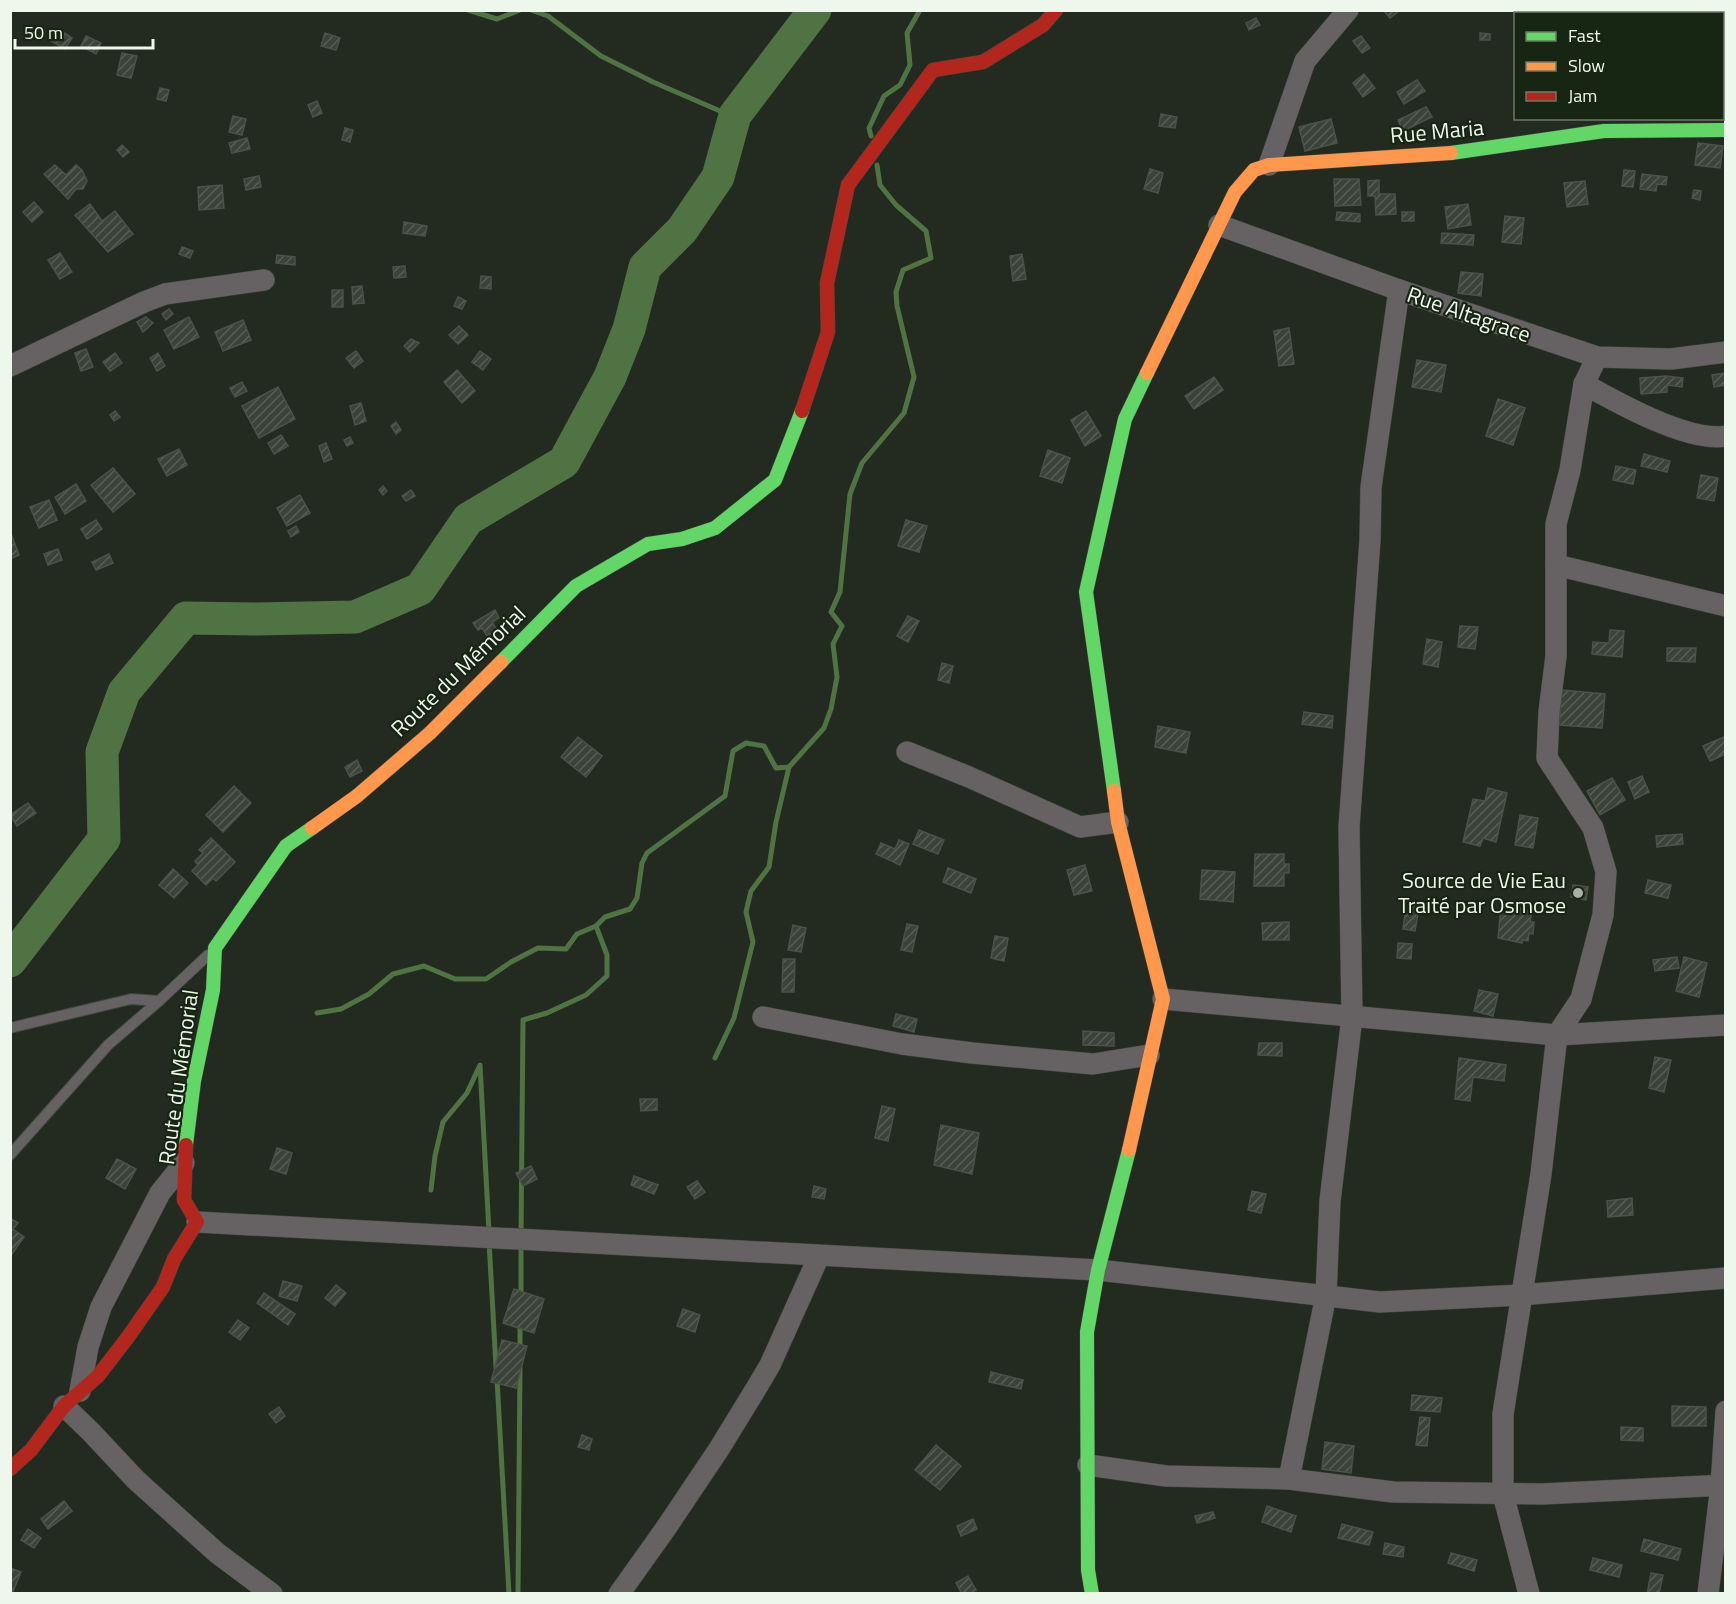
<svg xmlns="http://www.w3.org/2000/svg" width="1736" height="1604" font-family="'Titillium Web',sans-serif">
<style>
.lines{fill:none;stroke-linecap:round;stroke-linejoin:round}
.stream{stroke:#507343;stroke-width:5}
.river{stroke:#507343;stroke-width:33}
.building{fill:url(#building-hatch);stroke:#4b5249;stroke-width:1.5}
.lane-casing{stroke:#40473d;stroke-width:12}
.street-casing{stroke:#40473d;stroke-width:22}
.fast-casing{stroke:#40473d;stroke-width:15}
.slow-casing{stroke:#40473d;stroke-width:15}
.jam-casing{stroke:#40473d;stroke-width:15}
.lane{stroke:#666263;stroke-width:10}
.street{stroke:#666263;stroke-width:21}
.fast{stroke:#63d668;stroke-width:14}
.slow{stroke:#ff974d;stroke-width:14}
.jam{stroke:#b3261e;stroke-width:14}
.poi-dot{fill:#a7b0a4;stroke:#172513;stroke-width:2}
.labels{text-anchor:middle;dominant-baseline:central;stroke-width:4.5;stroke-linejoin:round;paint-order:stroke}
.street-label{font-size:22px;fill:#eef7eb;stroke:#172513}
.poi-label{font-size:22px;fill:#eef7eb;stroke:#172513;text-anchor:end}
</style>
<defs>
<pattern id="building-hatch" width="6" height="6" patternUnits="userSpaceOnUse" patternTransform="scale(1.5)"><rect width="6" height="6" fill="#3b4238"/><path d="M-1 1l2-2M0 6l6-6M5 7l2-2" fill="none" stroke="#585e55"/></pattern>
</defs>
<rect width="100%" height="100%" fill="#232b20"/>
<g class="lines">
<!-- stream -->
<g class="stream">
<polyline points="468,10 497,19 520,10"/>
<polyline points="531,10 548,16 601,56 653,82 720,111 735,115"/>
<polyline points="871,136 869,128 884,96 900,85 910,65 907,33 920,10"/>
<polyline points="317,1013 341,1009 369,994 393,974 424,966 455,979 486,979 511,962 538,948 566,949 577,934 596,926"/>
<polyline points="715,1058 734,1018 753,942 746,912 751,891 769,867 776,822 789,767"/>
<polyline points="431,1190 435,1156 443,1122 467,1093 480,1065 489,1232"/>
<polyline points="521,1235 523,1020 547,1013 586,995 607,976 607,955 596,926 605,917 630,909 637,898 642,863 647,853 725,796 733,751 746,743 764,746 776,768 789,767 824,728 831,709 837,677 833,644 842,626 831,612 840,592 850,494 862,463 904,413 914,377 897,306 896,292 903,270 931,258 926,231 896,205 880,185 877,165"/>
<polyline points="489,1241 496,1367"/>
<polyline points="521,1298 521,1244"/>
<polyline points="520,1349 520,1322"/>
<polyline points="497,1379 509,1594"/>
<polyline points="518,1594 520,1367"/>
</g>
<!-- river -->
<polyline class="river" points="10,961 104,839 102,752 124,692 186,618 256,619 355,617 420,589 468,519 564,462 610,377 629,329 645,267 682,230 718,177 735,115 815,10"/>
</g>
<!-- building -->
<g class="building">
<polygon points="1383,10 1400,10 1390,18"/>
<polygon points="1602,10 1614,10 1615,14 1603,14"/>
<polygon points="1256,18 1260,25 1249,30 1246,23"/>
<polygon points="58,29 72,38 65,49 51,41"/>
<polygon points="325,33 340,38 336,50 321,46"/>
<polygon points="1480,33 1490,34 1490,40 1480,40"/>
<polygon points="86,36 101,43 96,54 81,46"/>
<polygon points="1361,36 1370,48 1362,53 1353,41"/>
<polygon points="122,53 137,56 131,78 117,75"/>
<polygon points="1364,74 1375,88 1363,97 1353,83"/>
<polygon points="1417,80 1425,91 1404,104 1397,92"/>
<polygon points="160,88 169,90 166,101 157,99"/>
<polygon points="317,101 322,113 313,117 308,105"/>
<polygon points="1426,107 1432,117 1403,131 1398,120"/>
<polygon points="1161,114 1177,117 1175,128 1159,126"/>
<polygon points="233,116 246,119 242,135 229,132"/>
<polygon points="1331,119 1337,143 1305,151 1299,127"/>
<polygon points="345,128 353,130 350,142 342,140"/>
<polygon points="247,138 250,149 232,153 229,143"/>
<polygon points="1698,143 1723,146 1720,168 1695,165"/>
<polygon points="122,145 129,152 123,157 117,150"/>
<polygon points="55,165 66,175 76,165 82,170 87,181 83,189 76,189 68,199 44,174"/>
<polygon points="1150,169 1163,173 1158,193 1144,189"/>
<polygon points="1624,170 1635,171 1633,187 1622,186"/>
<polygon points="1642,174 1667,177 1666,185 1657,184 1656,191 1640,189"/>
<polygon points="259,176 261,187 246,190 244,179"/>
<polygon points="1334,179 1359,179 1361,205 1335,206"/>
<polygon points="1379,180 1379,194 1395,194 1396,214 1376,215 1375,196 1368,196 1368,181"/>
<polygon points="1585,181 1588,204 1567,207 1564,183"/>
<polygon points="222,185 224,208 199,210 198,187"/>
<polygon points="1694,190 1701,191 1700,200 1692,198"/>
<polygon points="34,202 43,212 32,222 23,212"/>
<polygon points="90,204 102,221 115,211 133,234 108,252 75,215"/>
<polygon points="1468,204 1471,225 1448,229 1445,207"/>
<polygon points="1337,212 1360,214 1360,222 1336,220"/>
<rect x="1402" y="212" width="12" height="9"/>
<polygon points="1505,216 1524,218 1521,244 1502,242"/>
<polygon points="404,222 427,226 425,236 403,233"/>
<polygon points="1442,233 1474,235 1473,245 1441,243"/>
<polygon points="182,247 193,251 190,258 179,254"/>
<polygon points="60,253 72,272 60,279 48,260"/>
<polygon points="1022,254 1026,279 1013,281 1010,256"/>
<polygon points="277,255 295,257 295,265 276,263"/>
<polygon points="405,266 406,277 394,278 393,267"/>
<polygon points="1461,272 1483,274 1481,296 1458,293"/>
<polygon points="481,276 491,277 491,289 480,288"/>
<polygon points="362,286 364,303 353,304 352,287"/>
<rect x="332" y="290" width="11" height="17"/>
<polygon points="458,297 466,301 462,309 454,306"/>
<polygon points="169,309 173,314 166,320 162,314"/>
<polygon points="146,317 153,323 143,332 137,322"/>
<polygon points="189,317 199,337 174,349 164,330"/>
<polygon points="243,320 251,340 223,351 215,332"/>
<polygon points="459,326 468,335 458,344 449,335"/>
<polygon points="1289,328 1294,364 1279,366 1274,331"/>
<polygon points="411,339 419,343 410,352 404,346"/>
<polygon points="86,349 93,367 81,371 75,353"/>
<polygon points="356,351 363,361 354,368 346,358"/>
<polygon points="480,351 491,359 483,370 472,362"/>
<polygon points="115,353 122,363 110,371 103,362"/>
<polygon points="158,353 165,366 157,371 150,358"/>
<polygon points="1417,360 1446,365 1441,392 1412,387"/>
<polygon points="457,370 475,391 462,403 444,382"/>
<polygon points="1725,373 1726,385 1714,387 1712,375"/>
<polygon points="1666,376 1683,378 1682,387 1667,385 1667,392 1641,394 1640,378"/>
<polygon points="1214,377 1223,390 1194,409 1185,396"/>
<polygon points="242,382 247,391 235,397 230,388"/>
<polygon points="278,387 295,419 259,438 242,406"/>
<polygon points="1498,399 1525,408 1513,445 1486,436"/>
<polygon points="361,403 366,421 355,425 350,406"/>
<polygon points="115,411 120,417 114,421 110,415"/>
<polygon points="1086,411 1101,436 1085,446 1071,420"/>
<polygon points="396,422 401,430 396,434 391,426"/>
<polygon points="281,435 288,446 274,454 268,443"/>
<polygon points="350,437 353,443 347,446 344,440"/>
<polygon points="326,443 332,459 324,462 319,446"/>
<polygon points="179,449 187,465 167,476 158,459"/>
<polygon points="1048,450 1070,458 1062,483 1040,476"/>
<polygon points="1644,454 1670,461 1667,472 1641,466"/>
<polygon points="1616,466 1636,470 1633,484 1613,480"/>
<polygon points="113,468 135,494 113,512 91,485"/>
<polygon points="1701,475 1718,478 1714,501 1697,498"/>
<polygon points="76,484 86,501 65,514 55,497"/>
<polygon points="383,486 387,491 383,495 379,490"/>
<polygon points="411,490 415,496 406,501 402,496"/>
<polygon points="300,495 310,513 287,526 277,508"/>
<polygon points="49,500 57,520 39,528 30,507"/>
<polygon points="96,520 102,529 87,539 81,529"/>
<polygon points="906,520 927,526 919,552 898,546"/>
<polygon points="296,526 299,532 291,537 288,531"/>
<polygon points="12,536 19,555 10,559 10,537"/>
<polygon points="58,549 62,560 48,565 44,554"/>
<polygon points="109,554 113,563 96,570 92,562"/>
<polygon points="495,610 499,618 492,622 497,630 487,636 482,628 478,630 473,623"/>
<polygon points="908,616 919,621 908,642 897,636"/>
<polygon points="1460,626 1478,627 1475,649 1458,647"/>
<polygon points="1610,630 1624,631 1622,657 1592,654 1593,642 1609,643"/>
<polygon points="1427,639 1442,642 1438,667 1423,664"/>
<polygon points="1667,648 1696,648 1695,662 1667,661"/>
<polygon points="942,663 953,666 949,683 938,680"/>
<polygon points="1562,690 1605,694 1602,728 1559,725"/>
<polygon points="1304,712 1333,716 1332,728 1302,724"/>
<polygon points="1158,726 1190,732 1186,753 1155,747"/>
<polygon points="578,737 602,756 586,777 561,757"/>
<polygon points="1724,737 1726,754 1710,761 1703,746"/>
<polygon points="357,760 362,771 350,777 345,767"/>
<polygon points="1642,776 1649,792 1635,799 1628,782"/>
<polygon points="1612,778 1625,800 1600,815 1587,791"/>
<polygon points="234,786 251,803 223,832 206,815"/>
<polygon points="1488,788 1507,793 1496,842 1483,838 1480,846 1463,842 1473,799 1485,801"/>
<polygon points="28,803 36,813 17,826 10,815"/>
<polygon points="1520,815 1538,818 1533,848 1515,845"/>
<polygon points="919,830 944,840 938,854 913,844"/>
<polygon points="1682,834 1683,844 1657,847 1656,836"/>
<polygon points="211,838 235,862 216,881 213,878 206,885 192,871 198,865 195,861 203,853 199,850"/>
<polygon points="899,840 909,844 900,865 876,854 881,843 895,849"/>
<polygon points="1255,854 1284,854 1284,864 1289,864 1289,873 1284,873 1284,886 1254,886"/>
<polygon points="1085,865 1092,891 1074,895 1067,870"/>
<polygon points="948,868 976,879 971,893 943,882"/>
<polygon points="173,869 188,883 174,898 159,885"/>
<polygon points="1202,870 1235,872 1233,902 1200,899"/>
<polygon points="1648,880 1671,885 1668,898 1645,893"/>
<polygon points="1573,885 1588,887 1586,900 1571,897"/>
<polygon points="1407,900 1420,902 1415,931 1403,929"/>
<polygon points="1501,907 1516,909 1516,907 1532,911 1530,922 1534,922 1533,934 1529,933 1528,941 1522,940 1522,943 1498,938"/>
<polygon points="1289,922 1289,940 1263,940 1262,923"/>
<polygon points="907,924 918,926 912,952 901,950"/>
<polygon points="793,925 806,928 801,952 788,950"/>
<polygon points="995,936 1008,938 1004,961 991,958"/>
<polygon points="1398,943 1412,944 1411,959 1397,958"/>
<polygon points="1677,957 1679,968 1655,971 1653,960"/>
<polygon points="1684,957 1707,963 1699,997 1676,991"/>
<polygon points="783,959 795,959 794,992 782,992"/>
<polygon points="1479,990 1498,994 1493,1016 1474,1011"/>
<polygon points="896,1014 917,1019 914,1032 893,1026"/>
<polygon points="1083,1031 1114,1033 1114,1046 1083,1045"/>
<polygon points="1259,1043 1282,1043 1282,1056 1258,1055"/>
<polygon points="1655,1057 1671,1060 1664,1092 1649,1088"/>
<polygon points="1459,1058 1506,1065 1504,1081 1473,1077 1470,1101 1455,1099"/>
<polygon points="640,1099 657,1099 657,1110 641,1111"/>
<polygon points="882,1106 895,1109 888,1141 875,1138"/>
<polygon points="941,1125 979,1133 972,1174 934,1165"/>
<polygon points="277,1148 292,1153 286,1174 270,1169"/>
<polygon points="117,1159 136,1169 125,1189 106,1178"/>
<polygon points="531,1166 537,1179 523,1186 516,1173"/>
<polygon points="634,1176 658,1185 654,1194 631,1185"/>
<polygon points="697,1181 705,1192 695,1199 687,1187"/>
<polygon points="814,1186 826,1189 824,1199 812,1197"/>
<polygon points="1252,1191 1266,1194 1261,1213 1248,1210"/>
<polygon points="1632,1198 1633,1215 1608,1217 1607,1201"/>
<polygon points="10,1218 18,1223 13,1229 24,1237 12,1254 10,1253"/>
<polygon points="283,1281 302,1286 297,1301 279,1296"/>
<polygon points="336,1285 346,1293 335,1306 325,1298"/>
<polygon points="514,1289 544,1299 534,1333 503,1323"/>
<polygon points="264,1293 295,1314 288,1325 257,1303"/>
<polygon points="683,1309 700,1315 695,1332 677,1326"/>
<polygon points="238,1320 249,1328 240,1340 229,1332"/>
<polygon points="502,1340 527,1346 516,1388 491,1382"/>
<polygon points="991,1372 1023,1380 1021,1389 989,1382"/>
<polygon points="1412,1395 1442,1398 1440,1412 1411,1410"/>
<polygon points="1672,1406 1706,1407 1706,1426 1672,1426"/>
<polygon points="279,1407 285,1416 276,1423 269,1414"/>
<polygon points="1420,1417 1430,1418 1427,1446 1416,1445"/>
<polygon points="1621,1427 1643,1428 1643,1441 1621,1440"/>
<polygon points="582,1435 592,1439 589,1450 578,1447"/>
<polygon points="1325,1442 1354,1446 1351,1473 1322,1469"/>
<polygon points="936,1445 961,1466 940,1490 915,1470"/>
<polygon points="64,1501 72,1511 48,1529 41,1519"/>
<polygon points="1267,1506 1296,1516 1291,1532 1262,1522"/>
<polygon points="1213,1512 1215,1518 1197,1523 1195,1516"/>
<polygon points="973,1519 977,1529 961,1536 957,1526"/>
<polygon points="1342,1524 1373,1532 1369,1545 1338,1538"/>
<polygon points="28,1529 41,1538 34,1548 21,1540"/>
<polygon points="1644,1539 1681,1549 1678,1560 1641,1551"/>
<polygon points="1385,1543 1404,1547 1403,1557 1383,1554"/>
<polygon points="1451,1553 1477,1560 1474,1571 1448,1563"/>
<polygon points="1593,1558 1622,1565 1619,1577 1590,1570"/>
<polygon points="10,1568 21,1572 12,1594 10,1594"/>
<polygon points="1651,1573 1663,1575 1659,1594 1647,1594"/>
<polygon points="968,1576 976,1590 969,1594 962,1594 956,1583"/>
</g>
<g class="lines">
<defs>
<g id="lane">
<polyline points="10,1028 131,999 159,1001"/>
<polyline points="10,1155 108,1045 159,1001 208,955"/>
</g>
<g id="street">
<polyline points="1722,79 1726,78"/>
<polyline points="1269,165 1305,61 1348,10"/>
<polyline points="1219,225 1399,290 1597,357 1671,359 1726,352"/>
<polyline points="10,366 144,302 165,294 264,280"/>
<path d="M1584,384C1616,402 1689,443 1726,436"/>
<polyline points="1556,565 1726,606"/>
<polyline points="907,752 969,777 1080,827 1118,822"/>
<polyline points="1163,999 1557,1035 1726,1025"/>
<polyline points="763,1017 902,1044 972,1053 1093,1064 1149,1055"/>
<polyline points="197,1222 1098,1270 1380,1302 1521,1295 1726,1278"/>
<polyline points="80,1391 88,1347 101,1307 160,1193 184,1163"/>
<polyline points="64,1406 91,1432 136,1480 217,1553 272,1594"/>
<polyline points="1088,1465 1166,1476 1289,1479 1393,1492 1542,1494 1726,1485"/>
<polyline points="1289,1479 1326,1295 1330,1201 1352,1017 1349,827 1370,540 1371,487 1399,290"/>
<polyline points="619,1594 666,1528 719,1449 757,1387 770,1365 819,1256"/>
<polyline points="1529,1594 1503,1494 1503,1414 1541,1174 1557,1035 1581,999 1603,915 1606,872 1593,828 1547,758 1549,712 1556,656 1556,524 1570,470 1584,384 1597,357"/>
<polyline points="1708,1594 1721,1485 1726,1411"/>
</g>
<g id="fast">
<polyline points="1451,153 1604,131 1726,130"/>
<polyline points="501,662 576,586 648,544 682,539 715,528 775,480 802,411"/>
<polyline points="1114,791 1086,592 1125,419 1147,373"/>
<polyline points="186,1145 194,1081 213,990 215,948 286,846 312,828"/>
<polyline points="1092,1594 1088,1570 1087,1332 1098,1270 1129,1150"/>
</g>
<g id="slow">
<polyline points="1147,373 1235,192 1254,170 1269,165 1451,153"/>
<polyline points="1114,791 1118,822 1163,999 1129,1150"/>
<polyline points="312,828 357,796 430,733 501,662"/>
</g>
<g id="jam">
<polyline points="802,411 828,332 827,283 848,185 933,70 983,62 1043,25 1056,10"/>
<polyline points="10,1469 31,1450 64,1406 98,1376 128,1337 163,1287 174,1259 197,1222 184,1200 186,1145"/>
</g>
</defs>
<!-- lane casing -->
<use href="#lane" class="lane-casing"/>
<!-- street casing -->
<use href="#street" class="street-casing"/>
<!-- fast casing -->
<use href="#fast" class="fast-casing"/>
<!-- slow casing -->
<use href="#slow" class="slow-casing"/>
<!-- jam casing -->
<use href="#jam" class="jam-casing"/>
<!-- lane -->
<use href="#lane" class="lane"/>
<!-- street -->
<use href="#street" class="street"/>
<!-- fast -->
<use href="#fast" class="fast"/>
<!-- slow -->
<use href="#slow" class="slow"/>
<!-- jam -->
<use href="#jam" class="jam"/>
</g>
<!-- markers -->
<circle class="poi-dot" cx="1578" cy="893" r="6"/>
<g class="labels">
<!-- street labels -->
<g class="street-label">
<text transform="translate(1437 131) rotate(-5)">Rue Maria</text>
<text transform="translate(1469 314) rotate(19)">Rue Altagrace</text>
<text transform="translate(458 671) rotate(-44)">Route du Mémorial</text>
<text transform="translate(178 1077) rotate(-82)">Route du Mémorial</text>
</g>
<!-- poi labels -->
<g class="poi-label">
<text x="1566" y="880">Source de Vie Eau<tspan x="1566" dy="25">Traité par Osmose</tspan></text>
</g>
</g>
<!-- border -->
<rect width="1736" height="1604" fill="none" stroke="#eef7eb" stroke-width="24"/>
<!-- legend -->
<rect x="1514" y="12" width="210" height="108" fill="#172513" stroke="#6d7969" stroke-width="1.5"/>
<rect x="1526" y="32" width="30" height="9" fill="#63d668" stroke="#6d7969" stroke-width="1.5"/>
<text x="1568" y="42" font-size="18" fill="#eef7eb">Fast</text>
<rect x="1526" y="62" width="30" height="9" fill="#ff974d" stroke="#6d7969" stroke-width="1.5"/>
<text x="1568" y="72" font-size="18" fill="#eef7eb">Slow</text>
<rect x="1526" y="92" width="30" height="9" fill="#b3261e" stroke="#6d7969" stroke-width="1.5"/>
<text x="1568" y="102" font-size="18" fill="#eef7eb">Jam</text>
<!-- scale -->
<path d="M15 39v9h138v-9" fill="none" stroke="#eef7eb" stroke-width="3"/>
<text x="24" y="39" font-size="18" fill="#eef7eb" stroke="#172513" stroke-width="4.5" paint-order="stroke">50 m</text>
</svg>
